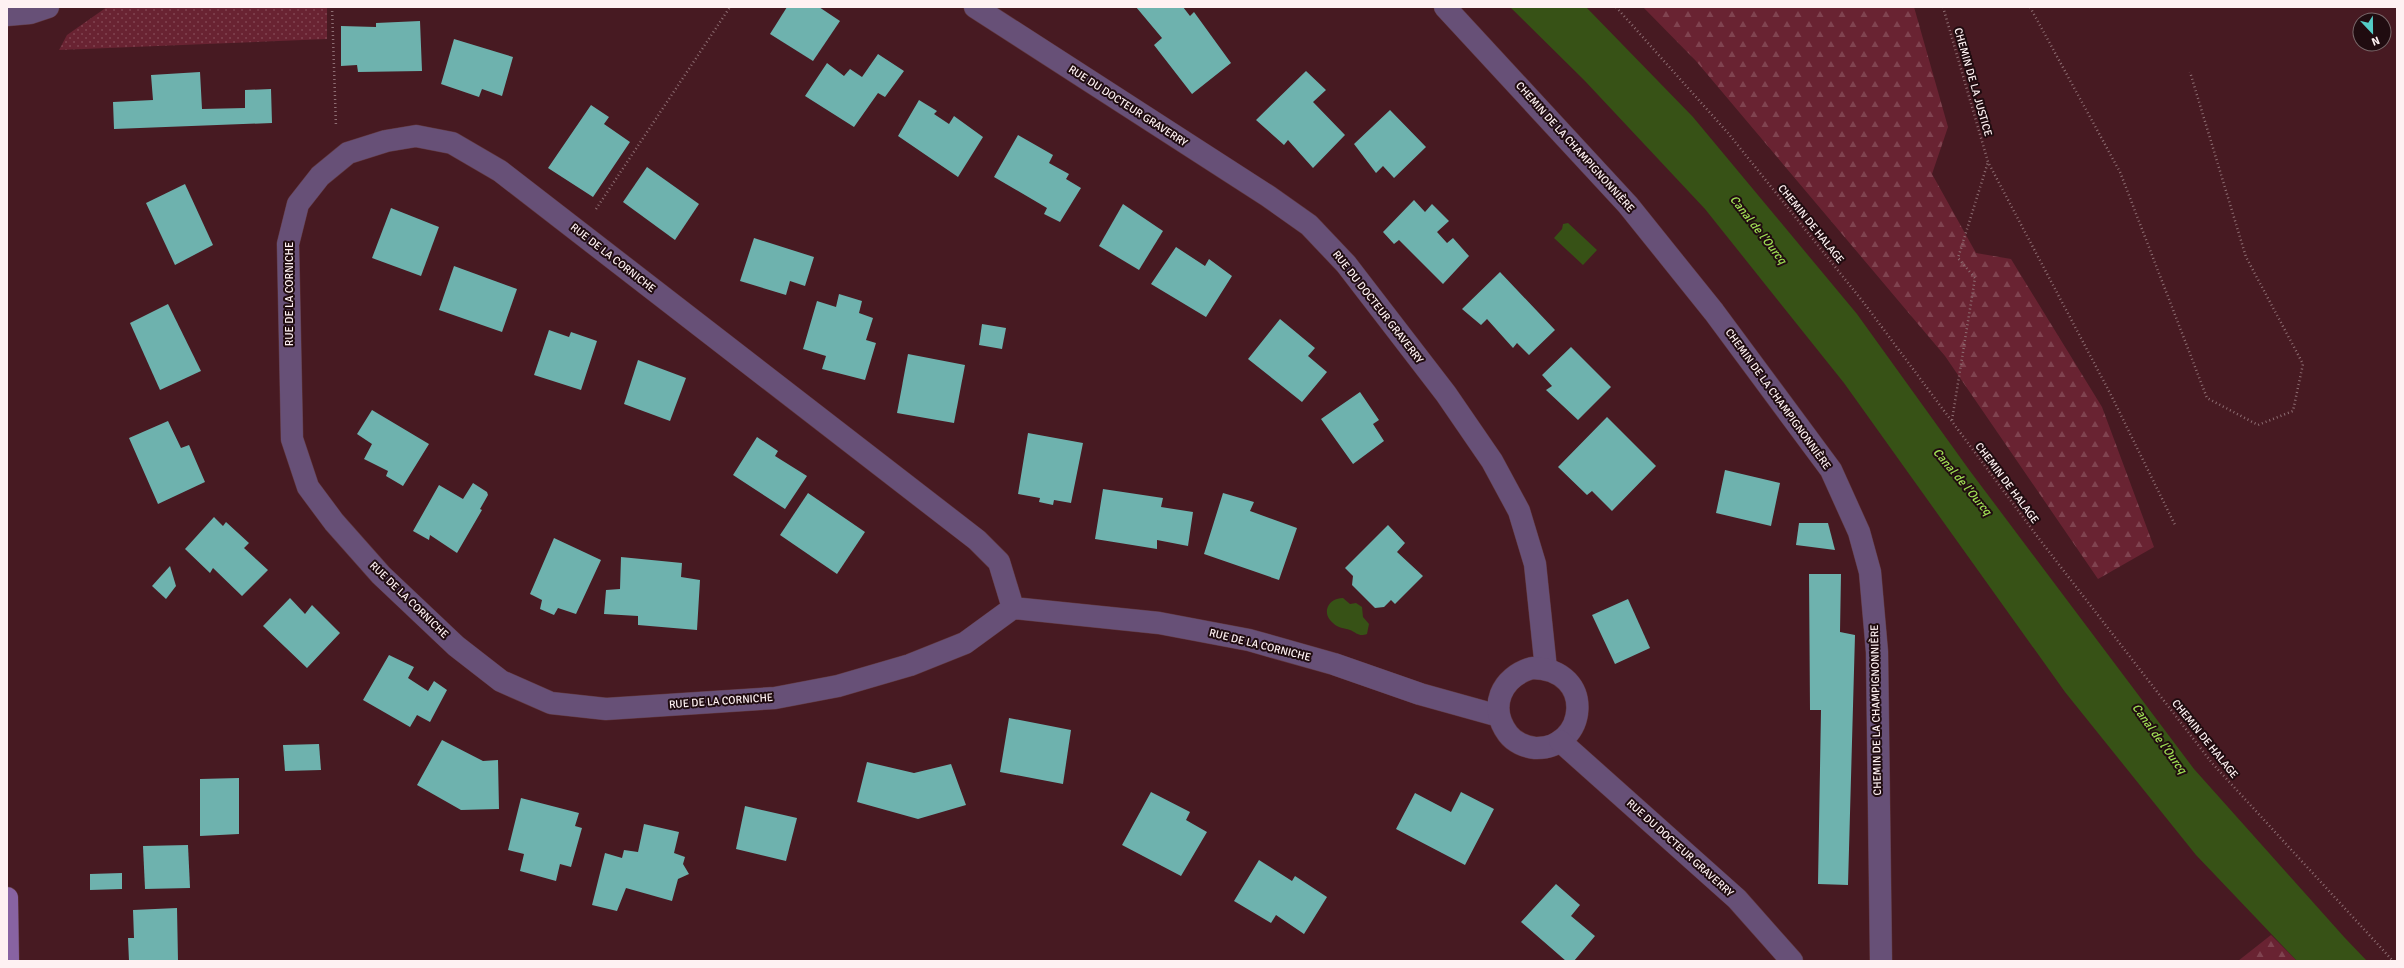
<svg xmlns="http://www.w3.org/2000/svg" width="2404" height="968" font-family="Signika,sans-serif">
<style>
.grass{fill:url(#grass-dots)}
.forest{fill:url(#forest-firs)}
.water{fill:#375216}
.building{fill:#6eb2ae}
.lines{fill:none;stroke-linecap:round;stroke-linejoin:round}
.street-casing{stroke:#61383f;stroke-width:23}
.secondary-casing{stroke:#61383f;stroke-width:23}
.path{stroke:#8e6e73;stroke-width:2.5;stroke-dasharray:1 3;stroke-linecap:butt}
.street{stroke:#675077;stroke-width:22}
.secondary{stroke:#8863a2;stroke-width:22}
.labels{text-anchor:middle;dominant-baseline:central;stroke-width:4;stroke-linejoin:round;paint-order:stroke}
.street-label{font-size:11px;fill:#fef1f2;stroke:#200c10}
.water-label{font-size:12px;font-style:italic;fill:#a0e054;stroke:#200c10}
</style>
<defs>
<pattern id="grass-dots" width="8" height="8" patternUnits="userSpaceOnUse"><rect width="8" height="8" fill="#692332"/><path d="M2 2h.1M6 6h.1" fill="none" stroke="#804350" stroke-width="1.8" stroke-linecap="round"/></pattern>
<pattern id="forest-firs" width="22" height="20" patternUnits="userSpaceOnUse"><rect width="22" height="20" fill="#692332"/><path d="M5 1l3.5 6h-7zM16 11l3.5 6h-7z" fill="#804350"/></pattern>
</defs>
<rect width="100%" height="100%" fill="#471a22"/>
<!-- grass -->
<polygon class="grass" points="107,7 327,7 327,39 59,50 67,35"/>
<!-- forest -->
<g class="forest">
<polygon points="1643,7 1914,7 1948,127 1932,174 1976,253 2011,259 2102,407 2154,547 2098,579 1945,356 1696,61"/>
<polygon points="2271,935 2297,961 2238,961"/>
</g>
<!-- water -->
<g class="water">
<polygon points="1510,7 1586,7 1693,117 1857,314 1970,471 2194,769 2345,938 2367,961 2297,961 2196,855 2065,692 1844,383 1705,209 1584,80"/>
<polygon points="1568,223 1597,250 1583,265 1554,238 1562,229 1563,224"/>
<path d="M1343,598L1350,604L1356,603L1362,607L1363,617L1369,624L1367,634C1359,637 1357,633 1350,630C1344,628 1338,628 1333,623C1321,613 1328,598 1343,598Z"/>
</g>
<!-- building -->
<g class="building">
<polygon points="787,7 819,7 840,21 813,61 770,34"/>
<polygon points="1136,7 1183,7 1190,16 1194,12 1231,63 1192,94 1154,45 1162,38"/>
<polygon points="420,21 422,71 358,72 357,65 341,66 341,26 376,27 376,23"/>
<polygon points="454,39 513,57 502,96 482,89 479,97 441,84"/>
<polygon points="878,54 904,71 885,97 878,93 854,127 805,96 827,63 844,76 850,69 862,77"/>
<polygon points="1306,71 1326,90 1313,102 1345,135 1313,168 1288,140 1284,145 1256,120"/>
<polygon points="200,72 202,109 245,108 245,90 271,89 272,123 114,129 113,102 153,100 151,75"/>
<polygon points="919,100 937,111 934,114 949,124 954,116 983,137 958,177 898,136"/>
<polygon points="591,105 609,117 604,124 630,142 593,197 548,168"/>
<polygon points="1390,110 1426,147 1394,178 1383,166 1376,173 1354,144"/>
<polygon points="1018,135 1053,155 1049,163 1069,174 1066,179 1081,188 1060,222 1044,214 1047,208 994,177"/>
<polygon points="647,167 699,204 675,240 623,202"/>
<polygon points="185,184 213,245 175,265 146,203"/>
<polygon points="1414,200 1425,212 1432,204 1449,221 1437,232 1447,243 1453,238 1469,256 1443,284 1399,240 1394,244 1383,232"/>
<polygon points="1123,204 1163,231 1139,270 1099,246"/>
<polygon points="391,208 439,227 421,276 372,258"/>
<polygon points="754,238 814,257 805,286 790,281 786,295 740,281"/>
<polygon points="1176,247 1205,266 1209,259 1232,276 1206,317 1151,284"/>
<polygon points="454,266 517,289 502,332 439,310"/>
<polygon points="1500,272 1555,330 1529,355 1517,343 1513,348 1487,319 1481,325 1462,309"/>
<polygon points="839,294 862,301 859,313 873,318 866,340 876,343 865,380 822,369 826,356 803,349 817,301 836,307"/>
<polygon points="168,304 201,371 160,390 130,323"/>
<polygon points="1280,319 1315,348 1308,356 1327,372 1302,402 1248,359"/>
<polygon points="982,324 1006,328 1002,349 979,345"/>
<polygon points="549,330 569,337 571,332 597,341 581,390 534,375"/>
<polygon points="1571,347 1611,387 1578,420 1546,390 1552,386 1542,375"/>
<polygon points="908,354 965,365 954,423 897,413"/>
<polygon points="638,360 686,378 670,421 624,404"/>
<polygon points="1360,392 1379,420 1373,424 1384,441 1353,464 1321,419"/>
<polygon points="372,410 429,444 403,486 386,476 388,471 364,459 372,444 357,434"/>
<polygon points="1607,417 1656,466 1612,511 1592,491 1587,495 1558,467"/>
<polygon points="168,421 181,448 189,445 205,482 158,504 129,438"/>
<polygon points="1028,433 1083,443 1071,503 1054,500 1053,505 1039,502 1040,498 1018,494"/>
<polygon points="757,437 778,451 775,456 807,476 785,509 733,475"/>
<polygon points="1725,470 1780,483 1771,526 1716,513"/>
<polygon points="473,483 487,492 488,495 480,509 482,510 457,553 430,535 429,540 413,531 439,485 463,499"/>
<polygon points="1103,489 1163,498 1161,507 1193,512 1188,546 1157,540 1157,549 1095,539"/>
<polygon points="808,493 865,532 837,574 780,535"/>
<polygon points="1223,493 1254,502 1250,511 1297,528 1279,580 1204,554"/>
<polygon points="214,517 223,526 226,522 249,543 244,548 268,570 242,596 213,568 210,573 185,549"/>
<polygon points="1799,523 1828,523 1835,550 1796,545"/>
<polygon points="1388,525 1405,543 1397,552 1423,576 1395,604 1391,600 1384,607 1375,608 1352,585 1353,576 1345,568"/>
<polygon points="554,538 601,560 576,614 558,608 554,615 540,609 542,600 530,594"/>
<polygon points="621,557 682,563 681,577 700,580 697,630 638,625 638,616 604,614 606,590 620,589"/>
<polygon points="170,566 176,586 166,599 152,586"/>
<polygon points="1809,574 1841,574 1840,632 1855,635 1848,885 1818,884 1821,710 1810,710"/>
<polygon points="290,598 305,614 312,605 340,633 307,668 263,626"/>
<polygon points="1628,599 1650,648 1615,664 1592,615"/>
<polygon points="389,655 414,667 408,678 428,691 434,681 447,690 430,722 417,715 410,727 363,700"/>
<polygon points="1009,718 1071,730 1063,784 1000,772"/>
<polygon points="442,740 483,761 498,760 499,809 461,810 417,785"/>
<polygon points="319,744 321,770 285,771 283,745"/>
<polygon points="867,762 914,773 951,764 966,805 918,819 857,802"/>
<polygon points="239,778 239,834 200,836 200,779"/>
<polygon points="1151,792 1190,812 1186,820 1207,832 1181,876 1122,845"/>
<polygon points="1461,792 1494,809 1465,865 1396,829 1415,793 1451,812"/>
<polygon points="521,798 579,813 575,826 582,828 571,867 560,864 556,881 520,871 524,854 508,850"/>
<polygon points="745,806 797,818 786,861 736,849"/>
<polygon points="644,824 679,832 674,853 685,857 683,864 689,874 678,879 672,901 626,888 617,911 592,905 605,853 622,858 624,850 638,852"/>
<polygon points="188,845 190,888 145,889 143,846"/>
<polygon points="1259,860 1292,881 1295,876 1327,897 1304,934 1276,915 1271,923 1234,901"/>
<polygon points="122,873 122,889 90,890 90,874"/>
<polygon points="1556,884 1580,905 1571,916 1595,936 1574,961 1566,961 1521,922"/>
<polygon points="177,908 178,961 129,961 128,938 134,938 133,910"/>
</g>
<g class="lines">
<defs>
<g id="street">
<polyline points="975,7 1268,196 1309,225 1346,264 1446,394 1492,461 1519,511 1535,564 1546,669"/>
<polyline points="1445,7 1628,205 1714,312 1831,470 1859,532 1870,572 1877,652 1881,961"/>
<polyline points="7,15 30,13 48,7"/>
<polyline points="1013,608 999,562 977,540 500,171 452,143 416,136 386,141 348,153 320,176 298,204 288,244 292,439 308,487 334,522 381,575 456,646 501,681 551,703 606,709 775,698 838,686 910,665 965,643 1013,608 1159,623 1249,640 1334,664 1420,694 1499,716"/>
<path d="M1532,668C1597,669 1587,750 1535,748C1525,747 1514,742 1508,734C1488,707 1501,677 1532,668Z"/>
<polyline points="1560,741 1737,899 1792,961"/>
</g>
<polyline id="secondary" points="7,898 8,961"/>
</defs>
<!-- street casing -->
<use href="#street" class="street-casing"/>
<!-- secondary casing -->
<use href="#secondary" class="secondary-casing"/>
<!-- path -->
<g class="path">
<polyline points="332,7 336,127"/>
<polyline points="1616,7 1728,133 1864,303 2040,540 2212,763 2393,961"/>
<polyline points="1943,7 1988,162 2111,395 2176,527"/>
<polyline points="2030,7 2120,172 2207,398 2258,425 2293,411 2303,364 2246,257 2190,72"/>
<polyline points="596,209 730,7"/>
<polyline points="1952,420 1975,278 1958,258 1988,162"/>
</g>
<!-- street -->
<use href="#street" class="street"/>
<!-- secondary -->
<use href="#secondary" class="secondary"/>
</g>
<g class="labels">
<!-- street labels -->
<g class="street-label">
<text transform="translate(1973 82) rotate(74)">CHEMIN DE LA JUSTICE</text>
<text transform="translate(1128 106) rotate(33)">RUE DU DOCTEUR GRAVERRY</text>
<text transform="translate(1575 147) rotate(48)">CHEMIN DE LA CHAMPIGNONNIÈRE</text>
<text transform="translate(1811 224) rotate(51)">CHEMIN DE HALAGE</text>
<text transform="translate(613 258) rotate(38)">RUE DE LA CORNICHE</text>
<text transform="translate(289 294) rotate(-90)">RUE DE LA CORNICHE</text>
<text transform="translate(1378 307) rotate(52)">RUE DU DOCTEUR GRAVERRY</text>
<text transform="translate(1778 399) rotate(54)">CHEMIN DE LA CHAMPIGNONNIÈRE</text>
<text transform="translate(2007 483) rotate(53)">CHEMIN DE HALAGE</text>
<text transform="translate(409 600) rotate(44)">RUE DE LA CORNICHE</text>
<text transform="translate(1260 645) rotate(14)">RUE DE LA CORNICHE</text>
<text transform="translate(721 701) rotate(-4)">RUE DE LA CORNICHE</text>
<text transform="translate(1876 710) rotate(-91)">CHEMIN DE LA CHAMPIGNONNIÈRE</text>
<text transform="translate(2205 739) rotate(51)">CHEMIN DE HALAGE</text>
<text transform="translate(1680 848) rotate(42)">RUE DU DOCTEUR GRAVERRY</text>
</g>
<!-- water labels -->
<g class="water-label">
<text transform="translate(1758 230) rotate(52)">Canal de l'Ourcq</text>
<text transform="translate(1962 482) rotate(50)">Canal de l'Ourcq</text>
<text transform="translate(2159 739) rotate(54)">Canal de l'Ourcq</text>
</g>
</g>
<!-- border -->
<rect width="2404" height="968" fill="none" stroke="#fef1f2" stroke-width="16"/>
<!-- north arrow -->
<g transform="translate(2372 32) rotate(158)"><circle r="19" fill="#200c10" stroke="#79686a"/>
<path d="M0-3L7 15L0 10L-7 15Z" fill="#54cdc7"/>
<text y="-6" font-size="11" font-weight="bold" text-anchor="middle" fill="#fef1f2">N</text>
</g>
</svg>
